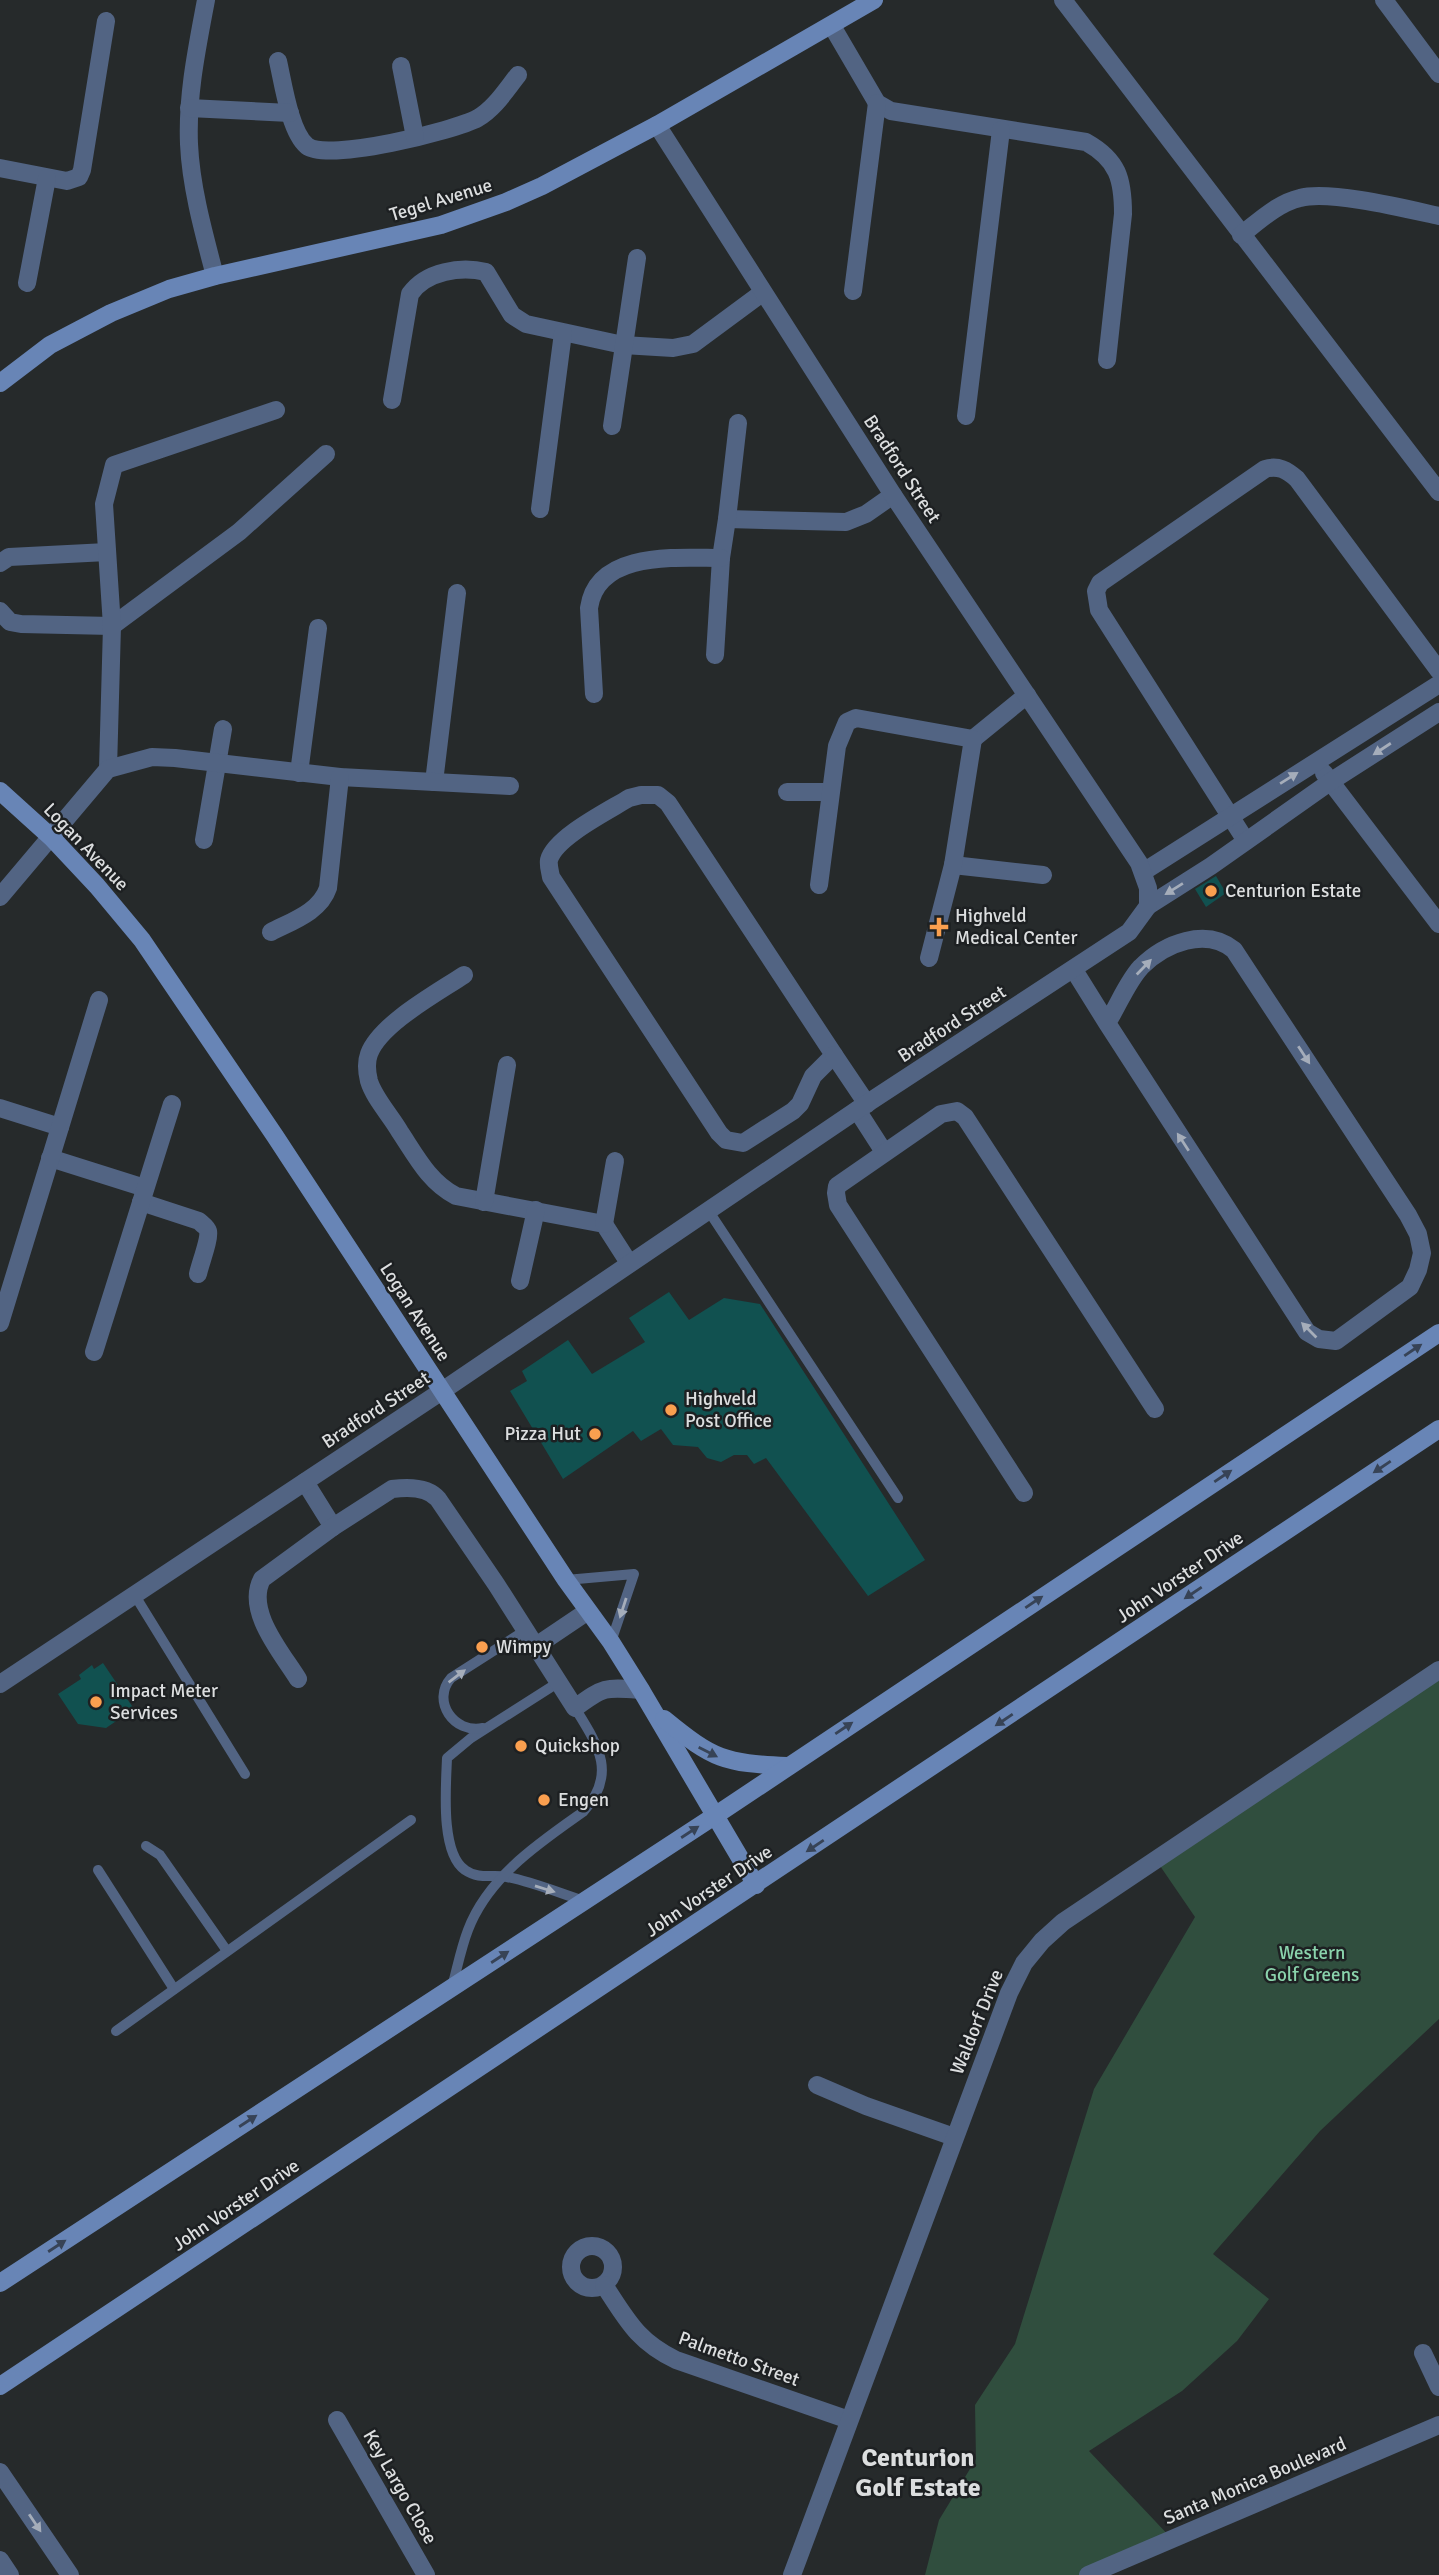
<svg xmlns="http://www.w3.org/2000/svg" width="1439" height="2575" font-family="Signika,sans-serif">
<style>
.green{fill:#304e3e}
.building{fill:#115150}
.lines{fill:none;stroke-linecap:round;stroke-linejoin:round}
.lane{stroke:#526483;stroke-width:10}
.street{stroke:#526483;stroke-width:18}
.secondary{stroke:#6885b6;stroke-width:18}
.oneway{fill:#a5adba}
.oneway2{fill:#374356}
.poi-dot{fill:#fa9f4f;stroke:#1d2022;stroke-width:2.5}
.labels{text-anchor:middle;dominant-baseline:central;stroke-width:5;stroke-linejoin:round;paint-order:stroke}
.street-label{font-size:19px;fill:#dcdedf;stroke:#1d2022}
.poi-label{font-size:19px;fill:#dcdedf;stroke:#1d2022;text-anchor:start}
.park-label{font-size:19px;fill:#8ad3ac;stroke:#1d2022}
.district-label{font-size:26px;font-weight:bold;fill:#dcdedf;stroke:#1d2022}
</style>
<rect width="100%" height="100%" fill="#262a2b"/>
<!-- green -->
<polygon class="green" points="1439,1670 1439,2019 1320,2131 1213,2254 1269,2299 1237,2341 1182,2391 1089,2451 1172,2539 1088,2575 925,2575 939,2520 976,2459 975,2405 1015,2344 1094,2089 1195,1917 1156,1860"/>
<!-- building -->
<g class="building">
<polygon points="1216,876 1226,893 1206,907 1195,889"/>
<polygon points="669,1292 689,1320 724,1298 760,1304 925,1560 868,1596 766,1458 754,1464 747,1455 734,1455 721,1462 707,1458 698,1447 673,1445 661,1429 641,1441 633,1431 563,1479 510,1391 527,1381 522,1371 568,1340 592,1374 645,1342 629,1318"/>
<polygon points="103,1663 134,1709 106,1728 78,1724 58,1694 81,1679 79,1675 92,1665 94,1669"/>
</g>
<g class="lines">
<!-- lane -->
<g class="lane">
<polyline points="708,1210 898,1498"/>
<polyline points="566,1580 634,1574 611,1642"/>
<polyline points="134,1594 245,1774"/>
<path d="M559,1682L471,1738L447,1758C446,1786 440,1853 465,1870C479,1880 493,1874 507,1877C533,1882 559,1893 584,1901"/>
<path d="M483,1728C454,1734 431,1701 451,1678L526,1630"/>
<polyline points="146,1846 160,1855 227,1951"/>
<polyline points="98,1870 174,1989"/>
<path d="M452,1987C457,1969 461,1948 468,1930C488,1877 539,1843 583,1812C618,1774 598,1745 575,1708"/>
<polyline points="116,2031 411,1820"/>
</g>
<!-- street -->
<g class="street">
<path d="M206,0C197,48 187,95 189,144C191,188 204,234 215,276"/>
<polyline points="1063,0 1439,492"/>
<polyline points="1384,0 1439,74"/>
<path d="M832,26L877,103L891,111L1086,142C1118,160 1123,179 1123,214L1107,360"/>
<path d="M278,61C283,83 290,132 307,146C328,162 454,131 478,118C495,108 506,90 518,75"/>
<polyline points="401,66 415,137"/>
<polyline points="189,108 290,113"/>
<polyline points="0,168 67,181 79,177 82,170 106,21"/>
<path d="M1241,235C1259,221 1278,203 1300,198C1330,190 1407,209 1439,216"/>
<polyline points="27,283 47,178"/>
<polyline points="853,291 877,103"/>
<path d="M392,400L410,294C426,271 461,266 486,272L512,315L526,324L623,345L673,348L693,344L762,293"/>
<polyline points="966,416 1001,130"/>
<polyline points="612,426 637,258"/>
<polyline points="540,509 563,333"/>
<polyline points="727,519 846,522 866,514 893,495"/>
<polyline points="0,563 9,557 107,552"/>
<polyline points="0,611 10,622 21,624 112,626 239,532 326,454"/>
<polyline points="715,655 721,558 727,519 738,423"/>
<path d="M594,694L589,608C597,550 678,558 721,558"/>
<polyline points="973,739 1027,695"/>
<polyline points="108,769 112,626 104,504 114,465 276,410"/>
<polyline points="299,773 318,628"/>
<polyline points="1324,773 1439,924"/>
<polyline points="434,782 457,593"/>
<polyline points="787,792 830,792"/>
<path d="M641,795H658L668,803L834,1055L813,1076L800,1104L793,1111L743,1143L726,1140L719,1133L551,877C550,871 548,865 549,860C555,837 610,810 629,798Z"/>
<polyline points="204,840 223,729"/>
<path d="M1246,841L1099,610L1096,591L1100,583L1265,469C1278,465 1287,470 1297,479L1439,671"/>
<polyline points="953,865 1043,875"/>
<polyline points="1143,872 1439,684"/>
<polyline points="819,885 837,746 847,722 856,718 973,739 953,865 929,958"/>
<polyline points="0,897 108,769 152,757 175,758 340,777 510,786"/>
<polyline points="1148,906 1211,866 1330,782 1439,712"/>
<path d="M271,932C292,921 320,912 328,888L340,777"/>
<path d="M1074,970L1107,1023L1307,1332L1319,1339L1336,1341L1410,1287L1418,1270L1422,1253L1418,1234L1408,1215L1234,950C1206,927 1165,943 1141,967C1127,982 1118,1006 1107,1023"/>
<path d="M464,975C437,993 380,1024 369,1054C366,1062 367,1073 369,1081C374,1098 391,1116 400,1132C416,1156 429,1182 456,1196L604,1224L629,1263"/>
<polyline points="834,1055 867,1104"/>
<polyline points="0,1108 60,1127"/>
<polyline points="857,1110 884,1152"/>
<polyline points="50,1158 145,1188"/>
<path d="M141,1202L199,1221C202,1224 207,1227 208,1231C210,1239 200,1264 198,1274"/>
<polyline points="484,1202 507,1065"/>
<polyline points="604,1224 615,1161"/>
<polyline points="520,1281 536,1210"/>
<polyline points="0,1323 99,1000"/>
<polyline points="94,1352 172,1104"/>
<polyline points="305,1482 333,1527"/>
<polyline points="1024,1493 838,1205 836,1193 837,1186 941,1114 957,1111 965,1117 1155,1409"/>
<polyline points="536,1646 588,1611"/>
<path d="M298,1679C282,1653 245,1611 262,1579L333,1527L392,1489C407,1487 428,1487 438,1499L496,1584L575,1708C604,1686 606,1687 641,1690"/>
<polyline points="0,1684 442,1391 857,1110 1129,932 1148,906 1148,888 1139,863 893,495 657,125"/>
<polyline points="817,2085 866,2106 954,2137"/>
<circle cx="592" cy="2267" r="21"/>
<path d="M604,2285C627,2320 637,2341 676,2360L849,2420"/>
<polyline points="1423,2353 1439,2387"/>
<polyline points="337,2420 426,2575"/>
<polyline points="0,2472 70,2575"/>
<polyline points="0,2560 10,2575"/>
<polyline points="792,2575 1009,1993 1024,1963 1042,1941 1063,1922 1439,1670"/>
<polyline points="1088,2575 1439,2425"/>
</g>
<!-- secondary -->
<g class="secondary">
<polyline points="0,383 50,345 111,313 169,289 215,276 441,225 506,202 542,186 657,125 874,0"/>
<polyline points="0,791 52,838 97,886 142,940 275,1136 566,1580 611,1642 641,1690 756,1885"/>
<path d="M664,1719C714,1760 724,1763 787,1766"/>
<polyline points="0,2283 716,1815 1439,1333"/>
<polyline points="0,2386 1439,1429"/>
</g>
</g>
<!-- one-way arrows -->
<defs><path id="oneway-solid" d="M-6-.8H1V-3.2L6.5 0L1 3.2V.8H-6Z" transform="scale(1.75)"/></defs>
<g class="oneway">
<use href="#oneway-solid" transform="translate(1382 749) rotate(147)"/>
<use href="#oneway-solid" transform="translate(1289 778) rotate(-32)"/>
<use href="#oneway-solid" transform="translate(1174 889) rotate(148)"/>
<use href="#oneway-solid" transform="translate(1144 967) rotate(-46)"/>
<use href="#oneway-solid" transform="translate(1304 1055) rotate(57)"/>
<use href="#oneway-solid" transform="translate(1183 1142) rotate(-123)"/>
<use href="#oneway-solid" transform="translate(1309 1330) rotate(-135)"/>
<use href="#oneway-solid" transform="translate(623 1608) rotate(108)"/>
<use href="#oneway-solid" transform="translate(457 1676) rotate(-37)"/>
<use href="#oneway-solid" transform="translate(545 1889) rotate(17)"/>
<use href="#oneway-solid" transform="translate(35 2523) rotate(56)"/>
</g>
<g class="oneway2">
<use href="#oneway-solid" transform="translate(1413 1350) rotate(-34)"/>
<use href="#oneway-solid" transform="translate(1382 1467) rotate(146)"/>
<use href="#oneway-solid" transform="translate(1223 1476) rotate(-34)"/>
<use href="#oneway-solid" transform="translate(1193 1593) rotate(146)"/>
<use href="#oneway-solid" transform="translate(1034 1602) rotate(-34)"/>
<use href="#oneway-solid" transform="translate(1004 1720) rotate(146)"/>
<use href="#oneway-solid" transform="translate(844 1728) rotate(-34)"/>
<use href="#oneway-solid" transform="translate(708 1752) rotate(27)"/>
<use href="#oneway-solid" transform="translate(690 1832) rotate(-33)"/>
<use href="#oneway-solid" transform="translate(815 1846) rotate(146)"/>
<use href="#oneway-solid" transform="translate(500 1957) rotate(-33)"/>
<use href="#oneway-solid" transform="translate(248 2121) rotate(-33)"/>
<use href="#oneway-solid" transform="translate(57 2246) rotate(-33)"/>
</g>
<!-- markers -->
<g class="poi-dot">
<circle cx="1211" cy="891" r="7"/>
<path d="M935.5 916.5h7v7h7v7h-7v7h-7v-7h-7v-7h7z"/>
<circle cx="671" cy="1410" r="7"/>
<circle cx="595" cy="1434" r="7"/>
<circle cx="482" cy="1647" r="7"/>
<circle cx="96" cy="1702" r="7"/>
<circle cx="521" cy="1746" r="7"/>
<circle cx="544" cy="1800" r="7"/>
</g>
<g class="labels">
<!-- street labels -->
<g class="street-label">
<text transform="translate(441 200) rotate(-17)">Tegel Avenue</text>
<text transform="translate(902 469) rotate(57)">Bradford Street</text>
<text transform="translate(86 847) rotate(46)">Logan Avenue</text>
<text transform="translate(952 1024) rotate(-33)">Bradford Street</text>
<text transform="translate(415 1312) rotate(57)">Logan Avenue</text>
<text transform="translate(376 1410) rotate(-33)">Bradford Street</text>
<text transform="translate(1180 1577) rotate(-34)">John Vorster Drive</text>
<text transform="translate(709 1891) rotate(-34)">John Vorster Drive</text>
<text transform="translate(977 2022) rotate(-68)">Waldorf Drive</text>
<text transform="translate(236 2205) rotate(-34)">John Vorster Drive</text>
<text transform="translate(739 2359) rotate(20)">Palmetto Street</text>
<text transform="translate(1255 2481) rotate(-23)">Santa Monica Boulevard</text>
<text transform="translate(400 2487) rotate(60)">Key Largo Close</text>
</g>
<!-- poi labels -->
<g class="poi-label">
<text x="1225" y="891">Centurion Estate</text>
<text x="955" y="916">Highveld<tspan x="955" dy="22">Medical Center</tspan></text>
<text x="685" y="1399">Highveld<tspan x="685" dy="22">Post Office</tspan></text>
<text x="581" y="1434" text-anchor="end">Pizza Hut</text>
<text x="496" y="1647">Wimpy</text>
<text x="110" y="1691">Impact Meter<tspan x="110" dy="22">Services</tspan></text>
<text x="535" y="1746">Quickshop</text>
<text x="558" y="1800">Engen</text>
</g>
<!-- park labels -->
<g class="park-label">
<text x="1312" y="1953">Western<tspan x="1312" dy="22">Golf Greens</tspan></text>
</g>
<!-- district labels -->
<g class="district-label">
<text x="918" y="2458">Centurion<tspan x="918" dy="30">Golf Estate</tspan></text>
</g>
</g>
</svg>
